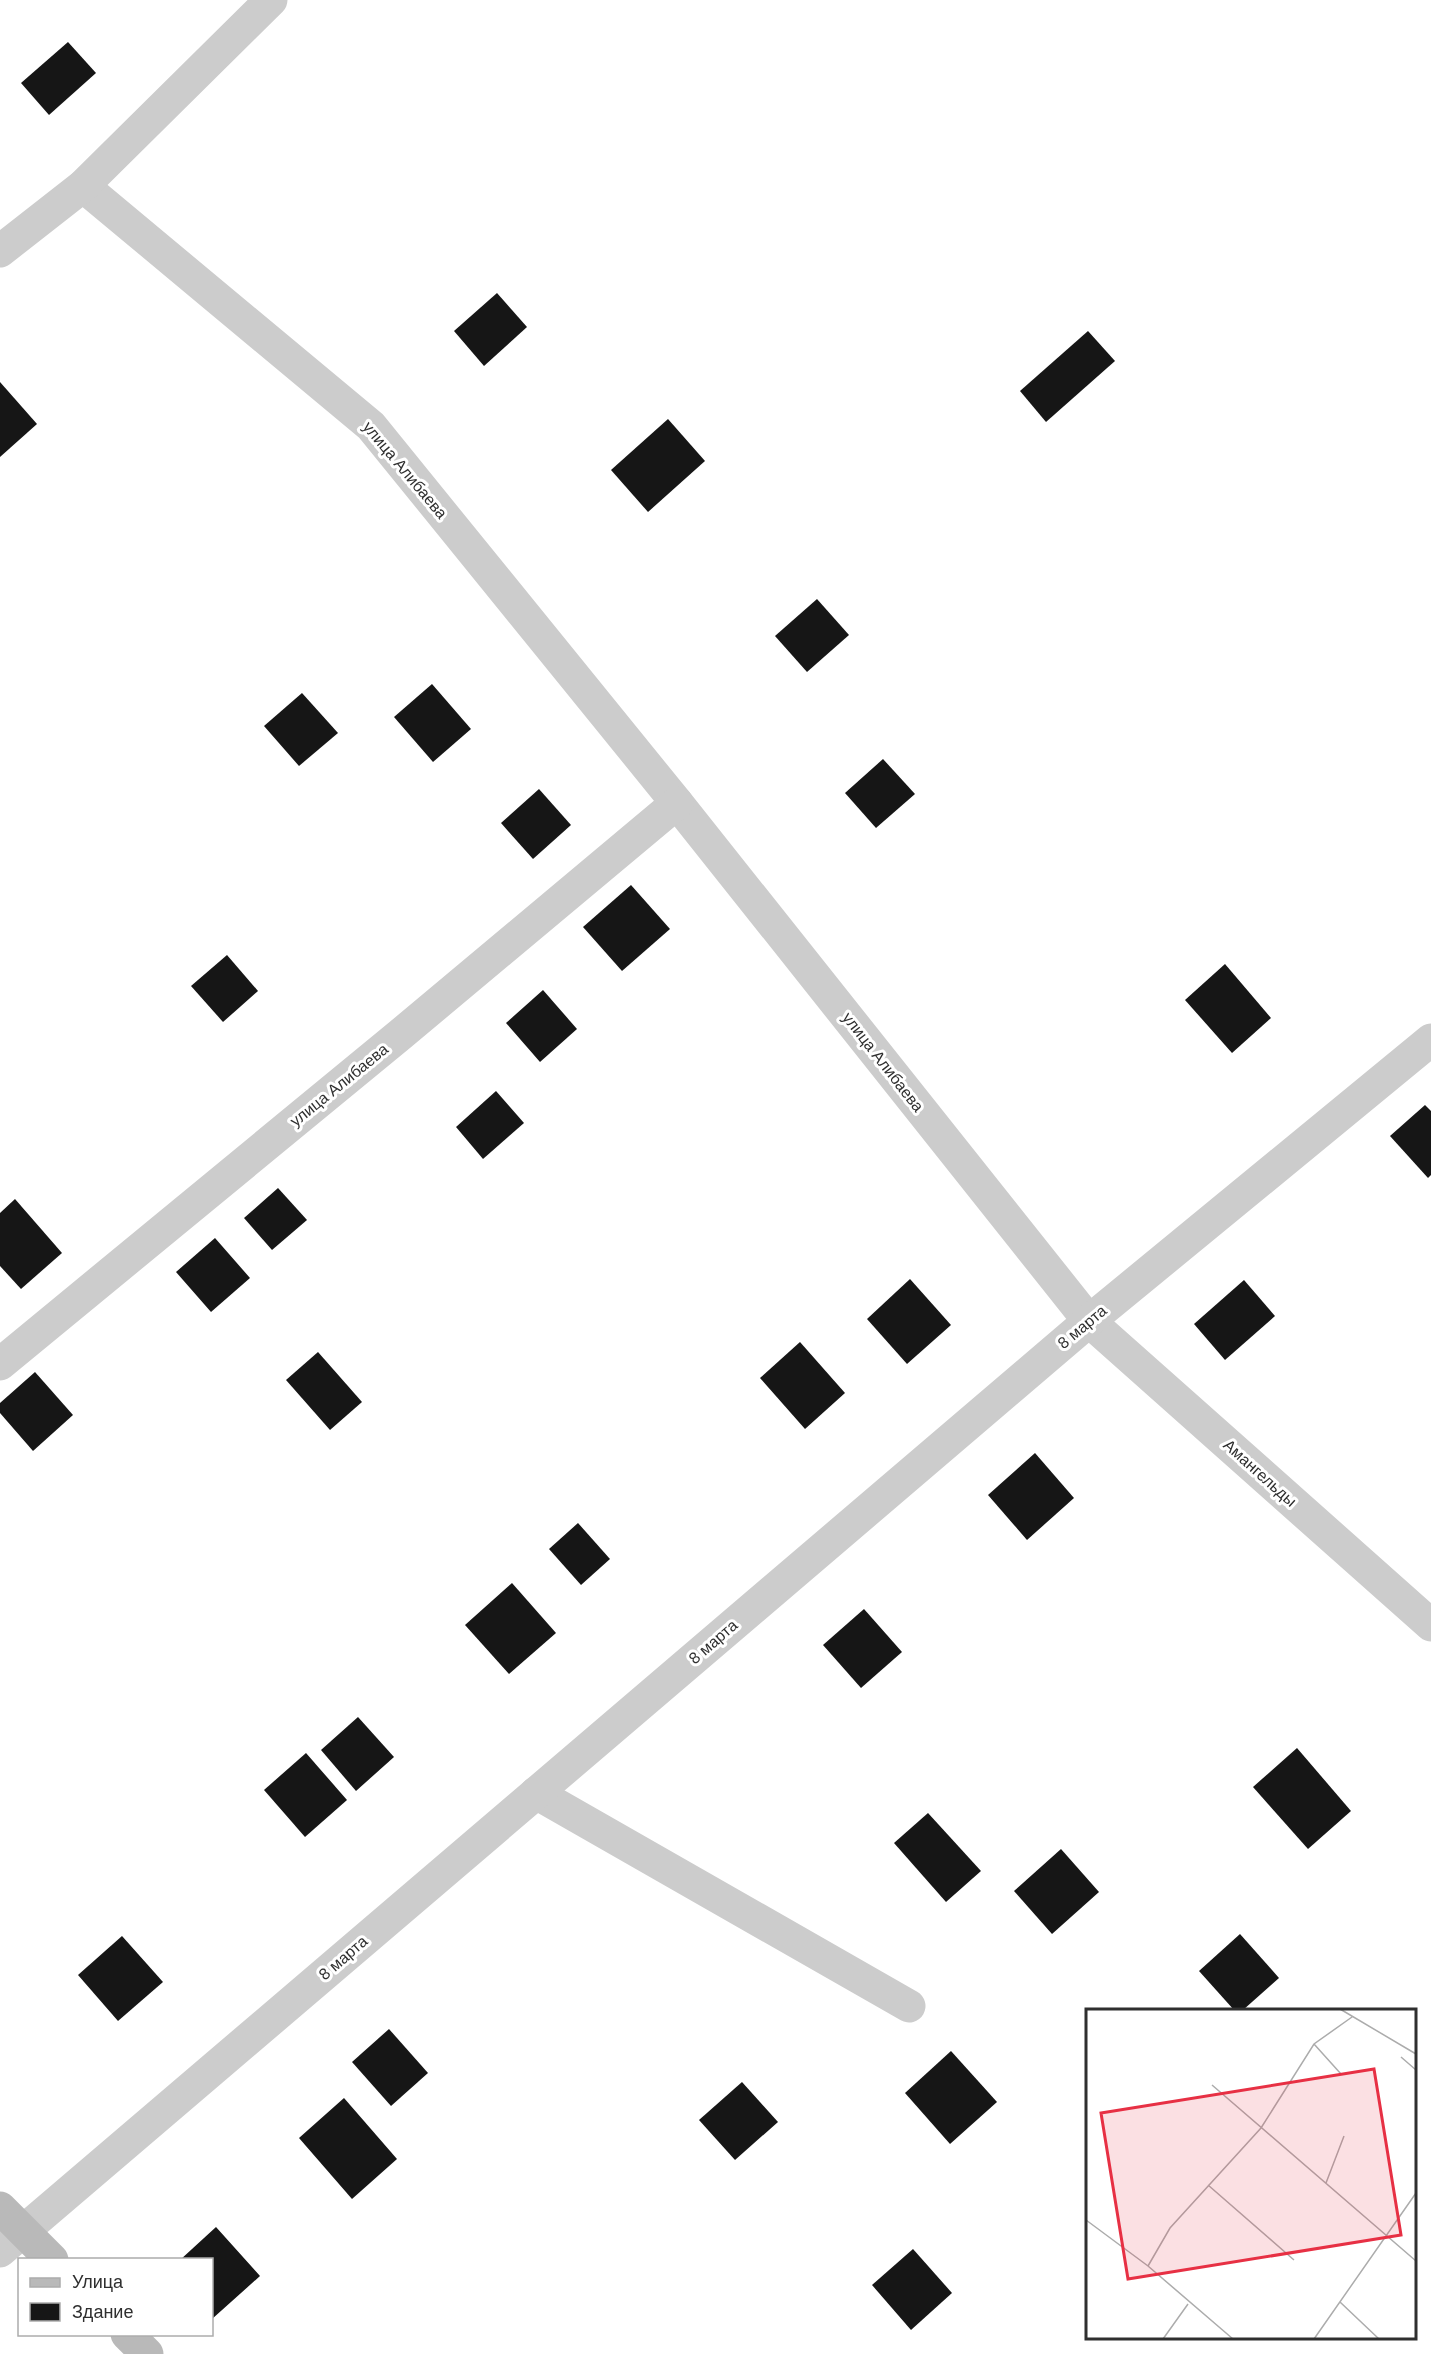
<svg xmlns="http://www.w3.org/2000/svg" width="1431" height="2354" font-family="'DM Sans',sans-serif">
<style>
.building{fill:#161616}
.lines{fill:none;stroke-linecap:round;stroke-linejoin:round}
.street{stroke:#ccc;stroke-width:33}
.secondary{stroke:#b9b9b9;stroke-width:33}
.labels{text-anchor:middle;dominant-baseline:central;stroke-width:6;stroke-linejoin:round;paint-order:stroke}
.street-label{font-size:16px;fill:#2f2f2f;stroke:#fff}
.inset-road{fill:none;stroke:#acacac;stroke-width:1.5}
.view{fill:#e73044;fill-opacity:0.15;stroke:#e73044;stroke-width:3}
.inset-edge{fill:none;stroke:#2f2f2f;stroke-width:3}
</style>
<rect width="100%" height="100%" fill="#fff"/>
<!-- building -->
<g class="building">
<polygon points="68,42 96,73 49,115 21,83"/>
<polygon points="497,293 527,327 484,366 454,331"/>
<polygon points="1088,331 1115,361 1046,422 1020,391"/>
<polygon points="0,382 37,424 0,457"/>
<polygon points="668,419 705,461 648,512 611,470"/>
<polygon points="817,599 849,635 807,672 775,636"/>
<polygon points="432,684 471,729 433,762 394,717"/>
<polygon points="302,693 338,733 299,766 264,726"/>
<polygon points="883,759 915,794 876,828 845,793"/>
<polygon points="539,789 571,825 533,859 501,823"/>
<polygon points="631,885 670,929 622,971 583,927"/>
<polygon points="227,955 258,991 223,1022 191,986"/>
<polygon points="1225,964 1271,1018 1232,1053 1185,1000"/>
<polygon points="543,990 577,1029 540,1062 506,1023"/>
<polygon points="496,1091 524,1123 483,1159 456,1127"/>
<polygon points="1425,1105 1431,1111 1431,1175 1428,1178 1390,1136"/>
<polygon points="278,1188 307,1220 272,1250 244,1218"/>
<polygon points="15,1199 62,1253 21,1289 0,1266 0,1213"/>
<polygon points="215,1238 250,1278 211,1312 176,1272"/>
<polygon points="910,1279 951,1325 907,1364 867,1319"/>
<polygon points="1244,1280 1275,1316 1225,1360 1194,1324"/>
<polygon points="800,1342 845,1393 805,1429 760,1378"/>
<polygon points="318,1352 362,1402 330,1430 286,1380"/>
<polygon points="35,1372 73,1415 33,1451 0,1413 0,1403"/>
<polygon points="1035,1453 1074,1498 1027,1540 988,1495"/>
<polygon points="578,1523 610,1559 581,1585 549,1549"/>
<polygon points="512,1583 556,1633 509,1674 465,1625"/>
<polygon points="864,1609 902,1652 861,1688 823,1645"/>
<polygon points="358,1717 394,1757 356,1791 321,1750"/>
<polygon points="1297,1748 1351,1811 1308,1849 1253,1787"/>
<polygon points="306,1753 347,1800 305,1837 264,1790"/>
<polygon points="928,1813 981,1871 946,1902 894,1843"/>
<polygon points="1061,1849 1099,1892 1052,1934 1014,1891"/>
<polygon points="1240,1934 1279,1978 1243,2010 1234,2010 1199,1971"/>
<polygon points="122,1936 163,1982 118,2021 78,1975"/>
<polygon points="389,2029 428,2073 391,2106 352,2062"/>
<polygon points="951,2051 997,2102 950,2144 905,2093"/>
<polygon points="742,2082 778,2122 735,2160 699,2120"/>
<polygon points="344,2098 397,2159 352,2199 299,2138"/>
<polygon points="216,2227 260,2276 212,2319 212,2260 180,2260"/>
<polygon points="913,2249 952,2293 911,2330 872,2285"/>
</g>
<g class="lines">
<!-- street -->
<g class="street">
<polyline points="83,186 371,426 677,803 1089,1321 1431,1625"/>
<polyline points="0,251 83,186 271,0"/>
<polyline points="0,1364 401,1034 677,803"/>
<polyline points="536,1793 909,2006"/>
<polyline points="0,2251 1089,1321 1431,1040"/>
</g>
<!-- secondary -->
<g class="secondary">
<polyline points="0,2208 52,2260"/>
<polyline points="127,2334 147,2354"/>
</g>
</g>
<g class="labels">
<!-- street labels -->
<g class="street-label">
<text transform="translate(405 470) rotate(50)">улица Алибаева</text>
<text transform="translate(883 1062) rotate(52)">улица Алибаева</text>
<text transform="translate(339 1085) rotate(-39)">улица Алибаева</text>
<text transform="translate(1082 1327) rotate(-40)">8 марта</text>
<text transform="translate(1260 1473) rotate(42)">Амангельды</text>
<text transform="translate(713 1642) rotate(-41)">8 марта</text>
<text transform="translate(343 1958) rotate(-41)">8 марта</text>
</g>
</g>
<!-- overview -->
<g transform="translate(1086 2009)">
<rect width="330" height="330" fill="#fff"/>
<path class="inset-road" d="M254,0L330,45M228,35L255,65M315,48L330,61M126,76L330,252M240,174L258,127M122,176L208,251M0,211L62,257L147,330M62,257L84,219L175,119L228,35L266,8M254,293L293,330M77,330L102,295M228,330L330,184"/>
<path class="view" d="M288,60L315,226L42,270L15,104Z"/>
<rect width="330" height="330" class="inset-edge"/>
</g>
<!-- legend -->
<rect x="18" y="2258" width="195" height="78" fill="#ffffff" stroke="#acacac" stroke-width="1.5"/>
<rect x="30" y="2278" width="30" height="9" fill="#b9b9b9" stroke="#acacac" stroke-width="1.5"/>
<text x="72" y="2288" font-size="18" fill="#2f2f2f">Улица</text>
<rect x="30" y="2303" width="30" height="18" fill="#161616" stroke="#acacac" stroke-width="1.5"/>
<text x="72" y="2318" font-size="18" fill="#2f2f2f">Здание</text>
</svg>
